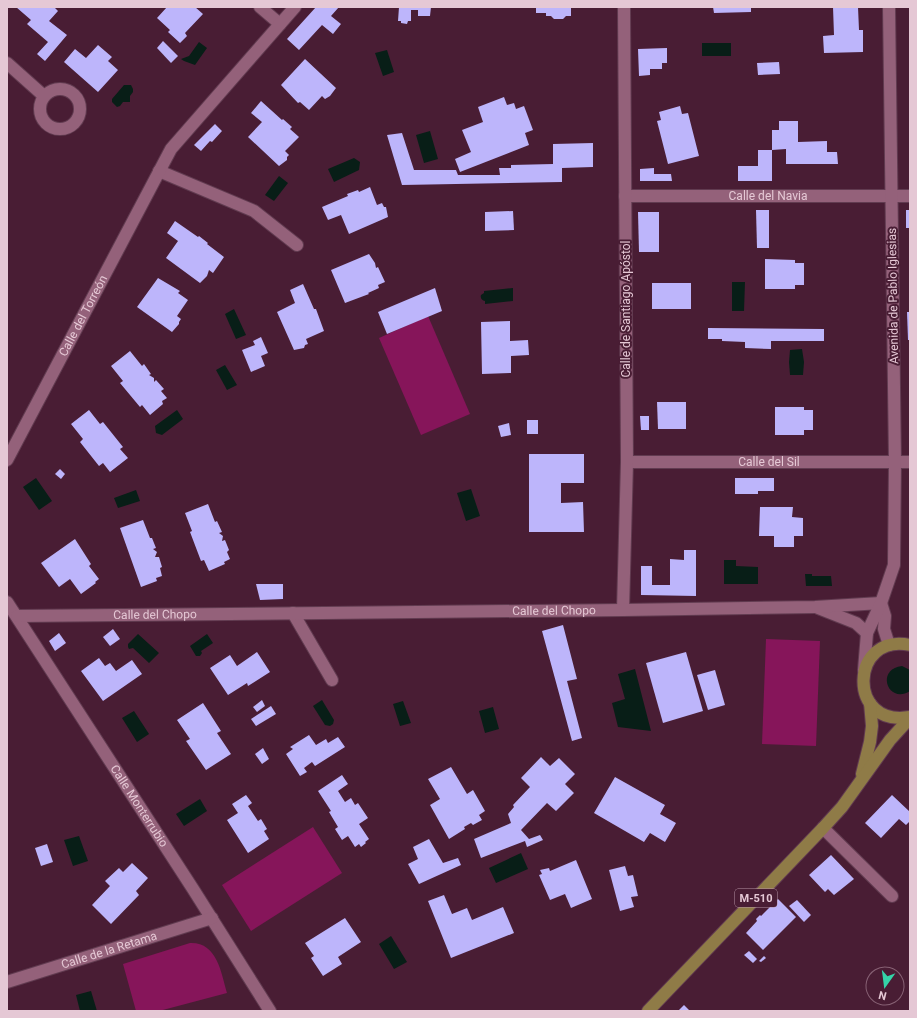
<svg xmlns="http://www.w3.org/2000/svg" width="917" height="1018" font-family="Roboto,sans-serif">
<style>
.green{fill:#86155a}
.water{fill:#081e17}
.building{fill:#bdb5fb}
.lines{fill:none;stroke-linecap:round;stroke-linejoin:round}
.minor-casing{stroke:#613b50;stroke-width:14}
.major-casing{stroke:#613b50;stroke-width:14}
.minor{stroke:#94617a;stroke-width:12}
.major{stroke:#8f7b47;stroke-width:12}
.labels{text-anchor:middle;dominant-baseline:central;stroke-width:4;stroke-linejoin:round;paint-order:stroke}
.shield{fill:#491d34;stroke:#b695a5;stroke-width:1}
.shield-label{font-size:11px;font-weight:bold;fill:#e5c8d5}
.street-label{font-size:12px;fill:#e5c8d5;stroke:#491d34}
</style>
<rect width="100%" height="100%" fill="#491d34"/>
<!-- green -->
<g class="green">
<polygon points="428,316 470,414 421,435 379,338"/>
<polygon points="766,639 820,641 816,746 762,744"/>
<polygon points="313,827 342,873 251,931 222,885"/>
<path d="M190,943C217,942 221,972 227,993L159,1011H136L123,964Z"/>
</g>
<!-- water -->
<g class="water">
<polygon points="199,42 207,48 195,65 184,61 181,59 189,56"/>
<rect x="702" y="43" width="29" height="13"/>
<polygon points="387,50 394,72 383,76 375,53"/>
<polygon points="124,85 131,85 133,89 133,92 130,96 130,102 123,102 120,106 117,107 112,102 112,99"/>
<polygon points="430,131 438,159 424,163 416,135"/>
<polygon points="354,158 360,162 359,170 334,182 328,169"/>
<polygon points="279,176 288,183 274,201 265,195"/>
<polygon points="732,282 745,282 744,311 732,311"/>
<path d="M513,288V301L485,304V301C482,301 480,298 481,295L484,293V291Z"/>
<polygon points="234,309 246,335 236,339 225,314"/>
<polygon points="802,349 804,362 803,375 790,375 789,362 790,350"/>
<polygon points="225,365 237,385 227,390 216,370"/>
<polygon points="177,410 183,419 162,435 156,433 155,426"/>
<polygon points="36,478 52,501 39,510 23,487"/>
<polygon points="471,489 480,516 466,521 457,493"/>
<polygon points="136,490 140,501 118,508 114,498"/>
<polygon points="724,560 736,560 736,566 758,567 758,584 724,584"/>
<polygon points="805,574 812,574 812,576 831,576 832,586 806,586"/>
<polygon points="138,634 159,653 149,663 133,648 129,649 128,647 128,644"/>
<polygon points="207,634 213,643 201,651 202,653 200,656 196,656 190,646"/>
<path d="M902,666L910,670V691C888,705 875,669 902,666Z"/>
<polygon points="635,669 651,731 618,727 612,703 625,699 618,674"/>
<polygon points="322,700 334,720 333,724 330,726 325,725 313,706"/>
<polygon points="403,701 411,723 400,726 393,704"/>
<polygon points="493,707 499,729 485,733 479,711"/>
<polygon points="134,711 149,734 137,742 122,718"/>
<polygon points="200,799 207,811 184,826 176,814"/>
<polygon points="79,836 88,861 73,866 64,840"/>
<polygon points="521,853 528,869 496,883 489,868"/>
<polygon points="391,936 407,962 394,969 379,944"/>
<polygon points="91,991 97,1011 80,1011 76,995"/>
</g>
<!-- building -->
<g class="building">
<polygon points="16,7 54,7 58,11 49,21 67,35 45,61 37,54 48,42 27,24 31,20"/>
<polygon points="167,7 195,7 203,14 185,33 187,36 180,43 168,32 170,30 157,18"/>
<polygon points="316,7 339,7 331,16 341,24 333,34 322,25 299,50 287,39"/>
<polygon points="399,7 431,7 430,16 418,16 418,10 411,10 411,21 408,21 407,24 401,23 401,21 398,21"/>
<polygon points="536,7 571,7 571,16 566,16 563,19 554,19 551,16 546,16 546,13 536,13"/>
<polygon points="713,7 751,7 751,12 714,13"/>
<polygon points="833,7 858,7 859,30 863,30 863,52 824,53 823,36 834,35"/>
<polygon points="163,41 178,56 171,63 157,48"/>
<polygon points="98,45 112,57 108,61 118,70 98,92 64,62 75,49 86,58"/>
<polygon points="667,48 667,63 662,63 662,69 650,69 650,75 639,76 638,49"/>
<polygon points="305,59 336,88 330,96 325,99 322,96 309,110 300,102 298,103 281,85"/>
<polygon points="779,62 780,74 758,75 757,63"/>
<polygon points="504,97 507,105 514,103 516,109 524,106 533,130 525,133 529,145 460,172 455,159 471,152 462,130 483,122 478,107"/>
<polygon points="261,101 282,120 283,119 292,127 290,129 299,137 285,151 289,155 287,157 287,160 279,166 248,137 262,122 251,113"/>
<polygon points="680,106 682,114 688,113 699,156 668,164 657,121 661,120 659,112"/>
<polygon points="779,121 798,121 798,142 827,141 827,152 837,152 838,164 786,164 786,149 772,150 772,130 779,130"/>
<polygon points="215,124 222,131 212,142 210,141 201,151 194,145"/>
<polygon points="402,133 414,170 456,170 458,175 500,175 499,168 511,168 511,165 553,164 553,144 593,143 593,167 562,168 562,182 402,185 387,135"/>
<polygon points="758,150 772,150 772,181 738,181 738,166 758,166"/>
<polygon points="654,168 654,174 671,174 672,181 640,181 640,169"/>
<polygon points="370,187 377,205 382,203 384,207 386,207 388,217 349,234 341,215 328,220 322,207 348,196 347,194 358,190 359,192"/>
<polygon points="756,210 769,210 769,248 757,248"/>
<rect x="906" y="210" width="4" height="18"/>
<polygon points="513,211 514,230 485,231 485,212"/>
<polygon points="638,212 659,212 659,252 639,252"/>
<polygon points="175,221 198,237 199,236 208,243 207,244 224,257 213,273 209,270 207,276 200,283 166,258 178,241 167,233"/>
<polygon points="369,254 375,263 376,268 378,267 385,282 378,285 379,288 368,293 369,294 345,303 331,270"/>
<polygon points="765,259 795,260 795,263 804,263 804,285 795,285 795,289 765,289"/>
<polygon points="158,278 180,291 178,293 188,300 177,316 181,319 179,322 179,324 172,332 137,307"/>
<rect x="652" y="283" width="39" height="26"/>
<polygon points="303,284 314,309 316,309 324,331 306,339 308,344 305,345 304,348 294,350 277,312 295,303 290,290"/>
<polygon points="435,288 442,311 387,334 378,312"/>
<polygon points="907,312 910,312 910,340 908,340"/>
<polygon points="510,321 510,341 528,340 529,355 511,356 511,373 482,374 481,322"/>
<polygon points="708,328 824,329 824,341 771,341 771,349 745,348 745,342 722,341 722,339 708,339"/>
<polygon points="261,337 268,353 261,356 265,366 251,372 242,350 255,345 253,341"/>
<polygon points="130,351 142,366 144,364 151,374 149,375 154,378 154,382 156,380 164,389 161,391 167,398 162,401 163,404 150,415 142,405 140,407 120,383 123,381 111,366"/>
<polygon points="657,402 686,402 686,429 658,429"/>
<polygon points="775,407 804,407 804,410 813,410 813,430 804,430 804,435 775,435"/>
<polygon points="89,410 100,424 103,422 123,447 120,449 128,458 110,472 103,463 99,466 80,442 83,439 71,424"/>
<polygon points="640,416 649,416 649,430 641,430"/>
<rect x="527" y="420" width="11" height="14"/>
<polygon points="509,423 511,435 501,437 498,426"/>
<polygon points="529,454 584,454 584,483 561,483 561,503 583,502 584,532 529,532"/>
<polygon points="60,469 65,474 61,479 55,474"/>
<polygon points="735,478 774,478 774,491 758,491 758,494 735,494"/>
<polygon points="208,504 215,522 217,521 222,532 219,533 223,536 222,541 225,540 229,550 227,552 230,559 224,562 225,564 209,571 204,560 201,561 190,532 192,531 185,513"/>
<polygon points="760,507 793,507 792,517 803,518 803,536 794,536 794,547 774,547 774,536 759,536"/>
<polygon points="143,520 150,538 152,538 156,548 153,549 157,552 155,557 159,557 162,567 160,568 162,576 156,578 157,581 141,587 120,528"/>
<polygon points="75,539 91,564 89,566 99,579 95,582 96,583 81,594 70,579 59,587 41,563"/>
<polygon points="684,550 696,550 696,596 641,595 641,566 652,566 652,585 670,585 670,559 684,560"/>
<polygon points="256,584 283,584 283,599 260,600"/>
<polygon points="563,625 577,679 567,681 582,738 572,741 542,631"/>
<polygon points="113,629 120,639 110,646 103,637"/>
<polygon points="59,633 66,643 55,651 49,641"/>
<polygon points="257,652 270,672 248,686 247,683 228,695 210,668 230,655 237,666"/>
<polygon points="686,652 703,711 663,723 646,663"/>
<polygon points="99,658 105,666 110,663 116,671 132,660 142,674 103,701 81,671"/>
<polygon points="715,670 725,705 708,710 697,675"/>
<polygon points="262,700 265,706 257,712 253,707"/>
<polygon points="203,703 221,731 217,733 231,754 206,770 186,741 190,739 177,720"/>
<polygon points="271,706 276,714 256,726 251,719"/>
<polygon points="309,735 316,745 326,739 328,743 338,737 345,747 315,766 312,762 304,768 307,772 300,776 286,754 293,749 290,747"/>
<polygon points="263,748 269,759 262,764 255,754"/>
<polygon points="541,757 550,766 559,758 575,774 565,784 574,793 556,811 547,803 521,830 529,839 540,835 543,840 527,847 525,841 481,858 474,839 511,823 508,814 514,807 513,805 530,787 521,778"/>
<polygon points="451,767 467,794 473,790 485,811 479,815 482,820 473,825 471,823 464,827 465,829 449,839 430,805 440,799 428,779"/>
<polygon points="342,775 348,784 338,791 345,802 351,798 355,805 358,803 368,818 359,824 369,839 365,842 366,843 361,847 359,844 355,847 348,836 342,840 335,829 338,827 329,812 331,811 318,791"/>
<polygon points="615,777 665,805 660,814 676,823 665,842 650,833 644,842 594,813"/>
<polygon points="246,795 252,803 248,806 258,821 261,819 267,829 264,831 269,839 248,853 227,820 238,813 232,804"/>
<polygon points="892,795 910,812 910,821 906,825 899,819 881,838 865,823"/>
<polygon points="429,839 443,863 458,858 461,865 419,884 408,864 418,859 413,847"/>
<polygon points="47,844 53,862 41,866 35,848"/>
<polygon points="831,855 854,879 834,895 828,889 825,892 809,875"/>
<polygon points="576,860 592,899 571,908 565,894 550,900 539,875 542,874 540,870 549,868 550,871"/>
<polygon points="132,863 148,878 136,891 139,895 111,924 92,905 110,886 105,881 119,868 123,872"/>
<polygon points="625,866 628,876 633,875 638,896 631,897 634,907 620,911 609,870"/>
<polygon points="444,895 452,914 467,908 472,920 503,907 514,933 451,958 428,901"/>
<polygon points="778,899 796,917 763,950 746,933 757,921 756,919 760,915 761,916"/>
<polygon points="797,900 811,915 804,922 789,906"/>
<polygon points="345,918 361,942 338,957 342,964 323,976 311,958 314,956 305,943"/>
<polygon points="749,951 757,959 753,963 744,955"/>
<polygon points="764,956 766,958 761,962 759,961"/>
<polygon points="684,1005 690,1011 678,1011"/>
</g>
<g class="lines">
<defs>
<g id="minor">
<polyline points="260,7 280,24"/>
<polyline points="7,63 44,96"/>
<circle cx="60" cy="109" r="20"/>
<polyline points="159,171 254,211 297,245"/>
<path id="s1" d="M625,196H910"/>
<path id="s2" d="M7,460L171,149L295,7"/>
<path id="s3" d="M627,462H910"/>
<path id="s4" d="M7,602L193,889L270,1011"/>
<polyline points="881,603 885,616 884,629 889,645"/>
<polyline points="818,608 856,623 867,633"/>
<polyline points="623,610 627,462 624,7"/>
<polyline points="293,613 332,680"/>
<path id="s5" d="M17,616L623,610L815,607L881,603"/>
<polyline points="864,670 867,633 881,603 894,565 895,462 889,7"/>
<polyline points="823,828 892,896"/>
<path id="s6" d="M7,982L212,918"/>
</g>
<g id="major">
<path d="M910,645C850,632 846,728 910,717"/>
<polyline points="862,774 870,742 872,726 870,703"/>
<polyline points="648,1011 823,828 842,807 890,740 910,718"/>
</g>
</defs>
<!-- minor casing -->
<use href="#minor" class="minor-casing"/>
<!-- major casing -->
<use href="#major" class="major-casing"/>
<!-- minor -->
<use href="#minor" class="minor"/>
<!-- major -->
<use href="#major" class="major"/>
</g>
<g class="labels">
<!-- shield labels -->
<rect class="shield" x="735" y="889" width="42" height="18" rx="3"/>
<g class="shield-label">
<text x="756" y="898">M-510</text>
</g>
<!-- street labels -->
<g class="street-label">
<text stroke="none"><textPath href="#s1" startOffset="143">Calle del Navia</textPath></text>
<text transform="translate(893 296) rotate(-91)">Avenida de Pablo Iglesias</text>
<text transform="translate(626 309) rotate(-90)">Calle de Santiago Apóstol</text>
<text stroke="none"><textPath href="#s2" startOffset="163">Calle del Torreón</textPath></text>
<text stroke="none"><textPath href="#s3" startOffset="142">Calle del Sil</textPath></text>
<text stroke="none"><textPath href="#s5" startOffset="537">Calle del Chopo</textPath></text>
<text stroke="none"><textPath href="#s5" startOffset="138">Calle del Chopo</textPath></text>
<text stroke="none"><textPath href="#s4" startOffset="243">Calle Monterrubio</textPath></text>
<text stroke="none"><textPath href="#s6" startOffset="107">Calle de la Retama</textPath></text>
</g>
</g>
<!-- border -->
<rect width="917" height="1018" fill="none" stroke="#e5c8d5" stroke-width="16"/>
<!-- north arrow -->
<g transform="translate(885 986) rotate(194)"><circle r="19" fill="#491d34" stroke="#876174"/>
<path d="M0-3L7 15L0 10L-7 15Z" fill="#34d4a8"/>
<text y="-6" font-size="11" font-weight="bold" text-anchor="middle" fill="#e5c8d5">N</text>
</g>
</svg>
